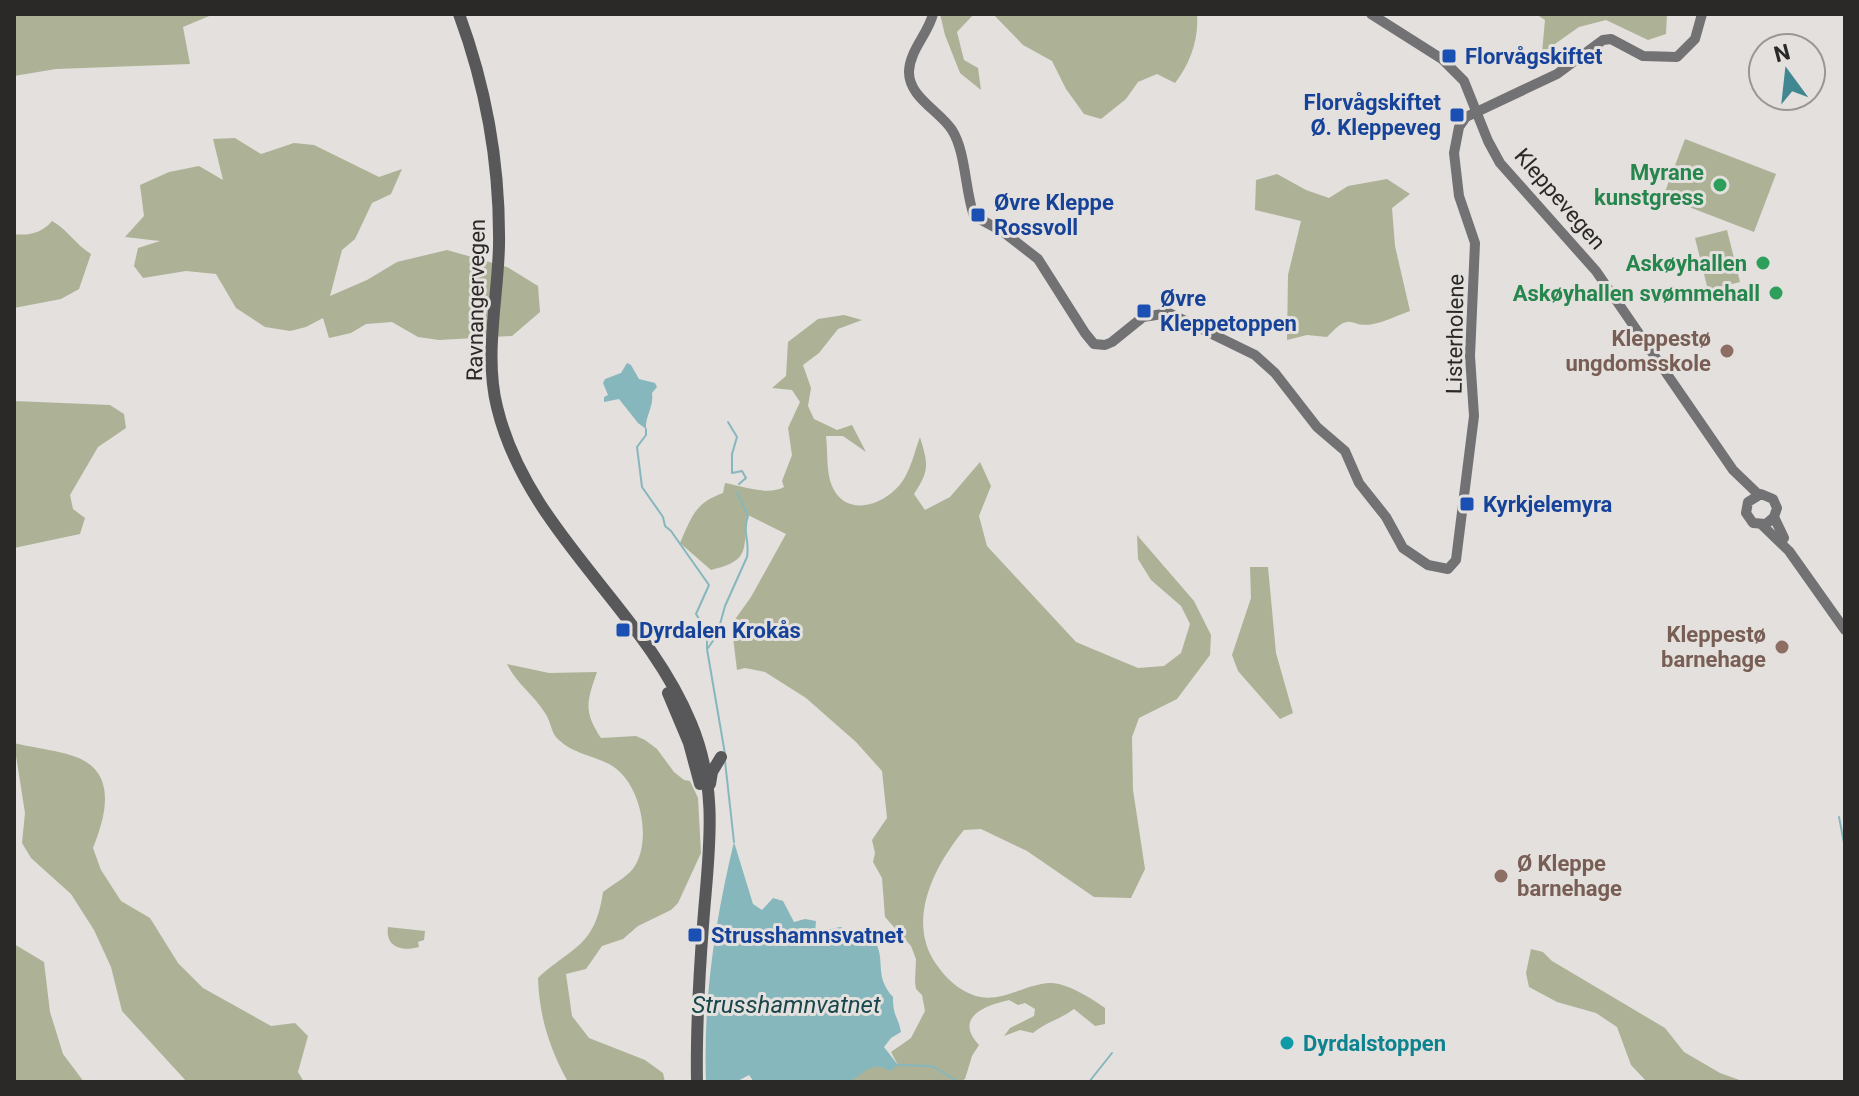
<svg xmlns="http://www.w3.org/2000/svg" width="1859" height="1096" font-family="Roboto,sans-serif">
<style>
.green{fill:#adb296}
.water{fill:#86b7bd}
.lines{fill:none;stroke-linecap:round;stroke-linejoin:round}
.stream{stroke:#86b7bd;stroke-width:2}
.secondary{stroke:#727173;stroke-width:10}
.primary{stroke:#58585a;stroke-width:12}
.transit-dot{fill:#1a4fb4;stroke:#e3e0dd;stroke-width:3}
.leisure-dot{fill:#2e9e5b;stroke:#e3e0dd;stroke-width:3}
.education-dot{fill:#8d6e63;stroke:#e3e0dd;stroke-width:3}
.culture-dot{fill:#0f9aa8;stroke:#e3e0dd;stroke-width:3}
.labels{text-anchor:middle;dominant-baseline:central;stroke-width:6;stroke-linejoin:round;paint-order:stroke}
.transit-label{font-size:22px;font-weight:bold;fill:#164399;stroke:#e3e0dd;text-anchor:start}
.leisure-label{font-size:22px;font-weight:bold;fill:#27864d;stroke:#e3e0dd;text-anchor:end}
.street-label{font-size:22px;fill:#2a2928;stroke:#e3e0dd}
.education-label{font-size:22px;font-weight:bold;fill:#785e54;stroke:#e3e0dd;text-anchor:end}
.culture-label{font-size:22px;font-weight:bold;fill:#0d838f;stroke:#e3e0dd;text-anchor:start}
.water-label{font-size:24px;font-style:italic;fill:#18464b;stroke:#e3e0dd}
</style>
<rect width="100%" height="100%" fill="#e3e0dd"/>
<!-- green -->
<g class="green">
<polygon points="14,14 214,14 183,27 190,64 56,69 14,76"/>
<polygon points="940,14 974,14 957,32 964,60 978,68 981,90 960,73 945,35"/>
<path d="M993,14H1197C1199,39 1190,64 1175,83L1157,74L1138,82L1126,99L1101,119L1084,114L1066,89L1052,61L1023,45Z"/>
<polygon points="1536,14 1667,14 1666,34 1648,40 1606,20 1579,27 1542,53 1545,20"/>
<polygon points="235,138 261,154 294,143 314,145 379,177 402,169 391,194 372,203 355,239 342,250 330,296 367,280 397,262 447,250 507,267 538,286 540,312 512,336 439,340 418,337 392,322 366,324 351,333 329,338 323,318 306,327 290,331 265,327 236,308 216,274 186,271 143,278 134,266 138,248 160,241 125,237 144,216 140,185 169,172 199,166 223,180 213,139"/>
<polygon points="1685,139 1776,174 1754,232 1663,197"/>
<path d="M1277,174L1306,190L1329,198L1348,186L1387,179L1410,194L1392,208L1395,246L1410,311C1398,315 1385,322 1373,324C1349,329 1353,309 1327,337L1307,335L1287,340L1288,275L1301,221L1255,210L1256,180Z"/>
<path d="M52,221C68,230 75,244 91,254L79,289L61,299L14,308V234C29,236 42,233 52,221Z"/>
<polygon points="1727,230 1740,282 1708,290 1695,238"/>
<path d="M844,315L862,320L838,329L819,353L803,365L811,388L808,406L814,419L837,430L852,425L866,452L843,436H826C828,451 826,473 832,486C847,521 891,503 905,477C912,465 915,450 920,437C928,464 930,470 914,494L925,510L950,497L980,462L991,486L979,516L987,546L1076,642L1138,668L1164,666L1181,653L1190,624L1181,606L1151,580L1138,559L1137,535L1194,601L1211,635L1210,655L1177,699L1139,718L1132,737L1133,790L1145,869L1131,898L1094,897L1027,851L981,829L964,830C934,866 906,921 936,964C946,978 957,989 973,995C999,1005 1024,984 1050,983C1065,982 1093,999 1105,1008V1024L1095,1026L1074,1009C1061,1019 1046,1022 1033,1033L1020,1030L1004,1036L1010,1028L1034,1016L1035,1009L1025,1003L1018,1005L1009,1000C983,1006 954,1018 979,1045L972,1056L965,1079L959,1082H847L869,1067L898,1065L891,1052L911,1038L925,1011L922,995L916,989L915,982L916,959L911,946L885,917L882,878L873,862L875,853L872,840L887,818L882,771L856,742L806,698L765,672L745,668L737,670L732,629L736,618L751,597L786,534L748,515C742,550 752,560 711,570L680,543C692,516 695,503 723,493L725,483C742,486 768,496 784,487L782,481L792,455L788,428L800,402L792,390L772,388L786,376L788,342L818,319Z"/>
<polygon points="14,401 110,405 124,414 126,428 98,447 70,495 73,509 85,518 80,534 14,548"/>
<polygon points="1250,567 1268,567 1276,653 1293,713 1280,719 1238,671 1232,655 1251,598"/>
<path d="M507,664L549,673L597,672C587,701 583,711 601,738L636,736L645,740L657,749L674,772L684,780L690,781L698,798L701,853L678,903L671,910L638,926L623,939L602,946L586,969L566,974L572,1016L589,1038L645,1060L663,1073L665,1082H568C550,1050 539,1016 538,978C573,946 595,947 603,892C613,884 631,875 636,864C652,835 639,779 609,764C592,755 574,754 559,740C551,734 551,721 545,713C534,695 516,683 507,664Z"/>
<path d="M14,743C34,748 64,751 81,759C118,777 104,820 93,848L101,870L121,901L150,918L178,963L203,988L271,1026L295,1023L308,1036L298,1072L304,1082H187L122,1011L111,967L94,930L71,894L31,858L22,843L25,813Z"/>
<path d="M388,927L425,931L424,940L418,942L419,947C402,952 385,947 388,927Z"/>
<polygon points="14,944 44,962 50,1012 63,1054 84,1082 14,1082"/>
<polygon points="1531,949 1543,952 1552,961 1665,1028 1684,1052 1720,1073 1745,1082 1647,1082 1631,1065 1617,1027 1596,1013 1557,1002 1529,987 1526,973"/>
</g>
<!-- water -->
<g class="water">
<path d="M627,363L631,365L639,379L655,383L657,387L652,393C654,407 645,416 646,429L638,423L619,399L604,402V397L608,395L603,383L605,379L621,373Z"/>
<path d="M734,842L753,904L762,910L773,898L783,901L794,922L805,919L816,921L815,933L840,927L874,939C887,961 873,975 893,997C893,1017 898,1016 901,1032L891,1038L884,1047L898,1065L890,1071C867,1058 864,1079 845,1082C818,1086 782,1082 754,1082L749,1075L736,1082H706C703,1000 715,921 734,842Z"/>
</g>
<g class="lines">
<!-- stream -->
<g class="stream">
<polyline points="728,422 737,437 732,454 732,473 742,471 746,478 739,484"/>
<polyline points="646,429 646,435 637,447 642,487 663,517 665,526 671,531 709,585 696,614 707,632 707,649 725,754"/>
<path d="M708,648L717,635L725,606L747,557C750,540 742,533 748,516L737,492"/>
<polyline points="725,761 734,842"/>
<polyline points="1839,817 1845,848"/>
<polyline points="898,1065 932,1066 959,1082"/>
<polyline points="1089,1082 1112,1053"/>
</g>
<!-- secondary -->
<g class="secondary">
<path d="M933,14C928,34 910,50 909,71C908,97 940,111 952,130C966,152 965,191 974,216L1002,231L1038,259L1085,333L1094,344L1105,345L1112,342L1143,317L1169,313L1255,355L1275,373L1317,427L1345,451L1359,483L1386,517L1403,548L1428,565L1448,569L1456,560L1474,416L1470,356L1475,243L1459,196L1454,153L1459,127L1466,117L1557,74L1603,40L1611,39L1643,56L1677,57L1695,39L1702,14"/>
<polyline points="1371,14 1442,59 1464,81 1488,141 1500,163 1596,271 1733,470 1758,494"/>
<polyline points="1774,517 1766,524 1753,523 1746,513 1748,502 1761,494 1773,499 1777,508 1774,517 1784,538"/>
<polyline points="1762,525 1789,551 1845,630"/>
</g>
<!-- primary -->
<g class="primary">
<path d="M459,14C486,87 500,167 499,245C498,298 484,355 497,407C527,532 644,608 691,723C720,792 708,855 703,925C699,978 696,1029 697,1082"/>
<polyline points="668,693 689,743 700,784"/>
<polyline points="710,784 712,772 721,757"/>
</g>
</g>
<!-- markers -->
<g class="transit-dot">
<rect x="1441" y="48" width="16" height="16" rx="4"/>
<rect x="1449" y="107" width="16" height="16" rx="4"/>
<rect x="970" y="207" width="16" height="16" rx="4"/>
<rect x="1136" y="303" width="16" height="16" rx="4"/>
<rect x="1459" y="496" width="16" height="16" rx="4"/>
<rect x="615" y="622" width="16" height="16" rx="4"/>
<rect x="687" y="927" width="16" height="16" rx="4"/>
</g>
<g class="leisure-dot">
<circle cx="1720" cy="185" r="8"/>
<circle cx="1763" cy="263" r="8"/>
<circle cx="1776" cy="293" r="8"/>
</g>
<g class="education-dot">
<circle cx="1727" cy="351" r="8"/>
<circle cx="1782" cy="647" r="8"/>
<circle cx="1501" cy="876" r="8"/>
</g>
<circle class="culture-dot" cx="1287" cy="1043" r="8"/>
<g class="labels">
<!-- transit labels -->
<g class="transit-label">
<text x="1465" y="56">Florvågskiftet</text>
<text x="1441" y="102" text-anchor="end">Florvågskiftet<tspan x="1441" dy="25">Ø. Kleppeveg</tspan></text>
<text x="994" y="202">Øvre Kleppe<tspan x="994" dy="25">Rossvoll</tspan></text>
<text x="1160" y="298">Øvre<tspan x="1160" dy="25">Kleppetoppen</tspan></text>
<text x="1483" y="504">Kyrkjelemyra</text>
<text x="639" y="630">Dyrdalen Krokås</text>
<text x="711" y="935">Strusshamnsvatnet</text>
</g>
<!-- leisure labels -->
<g class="leisure-label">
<text x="1704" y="172">Myrane<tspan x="1704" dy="25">kunstgress</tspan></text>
<text x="1747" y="263">Askøyhallen</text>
<text x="1760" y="293">Askøyhallen svømmehall</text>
</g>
<!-- street labels -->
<g class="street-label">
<text transform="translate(1560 199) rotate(49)">Kleppevegen</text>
<text transform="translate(476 300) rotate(-89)">Ravnangervegen</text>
<text transform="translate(1455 334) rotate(-89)">Listerholene</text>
</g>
<!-- education labels -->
<g class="education-label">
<text x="1711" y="338">Kleppestø<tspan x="1711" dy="25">ungdomsskole</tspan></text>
<text x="1766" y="634">Kleppestø<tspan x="1766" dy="25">barnehage</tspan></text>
<text x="1517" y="863" text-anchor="start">Ø Kleppe<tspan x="1517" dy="25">barnehage</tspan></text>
</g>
<!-- culture labels -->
<g class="culture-label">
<text x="1303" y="1043">Dyrdalstoppen</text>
</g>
<!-- water labels -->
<g class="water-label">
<text x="786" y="1005">Strusshamnvatnet</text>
</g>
</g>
<!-- border -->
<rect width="1859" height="1096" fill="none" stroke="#2a2928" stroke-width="32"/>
<!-- north arrow -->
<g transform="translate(1787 72) rotate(345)"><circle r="38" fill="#e3e0dd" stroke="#999795" stroke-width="2"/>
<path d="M0-6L14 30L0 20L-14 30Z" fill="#408791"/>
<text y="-12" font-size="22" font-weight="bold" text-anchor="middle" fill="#2a2928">N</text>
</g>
</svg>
